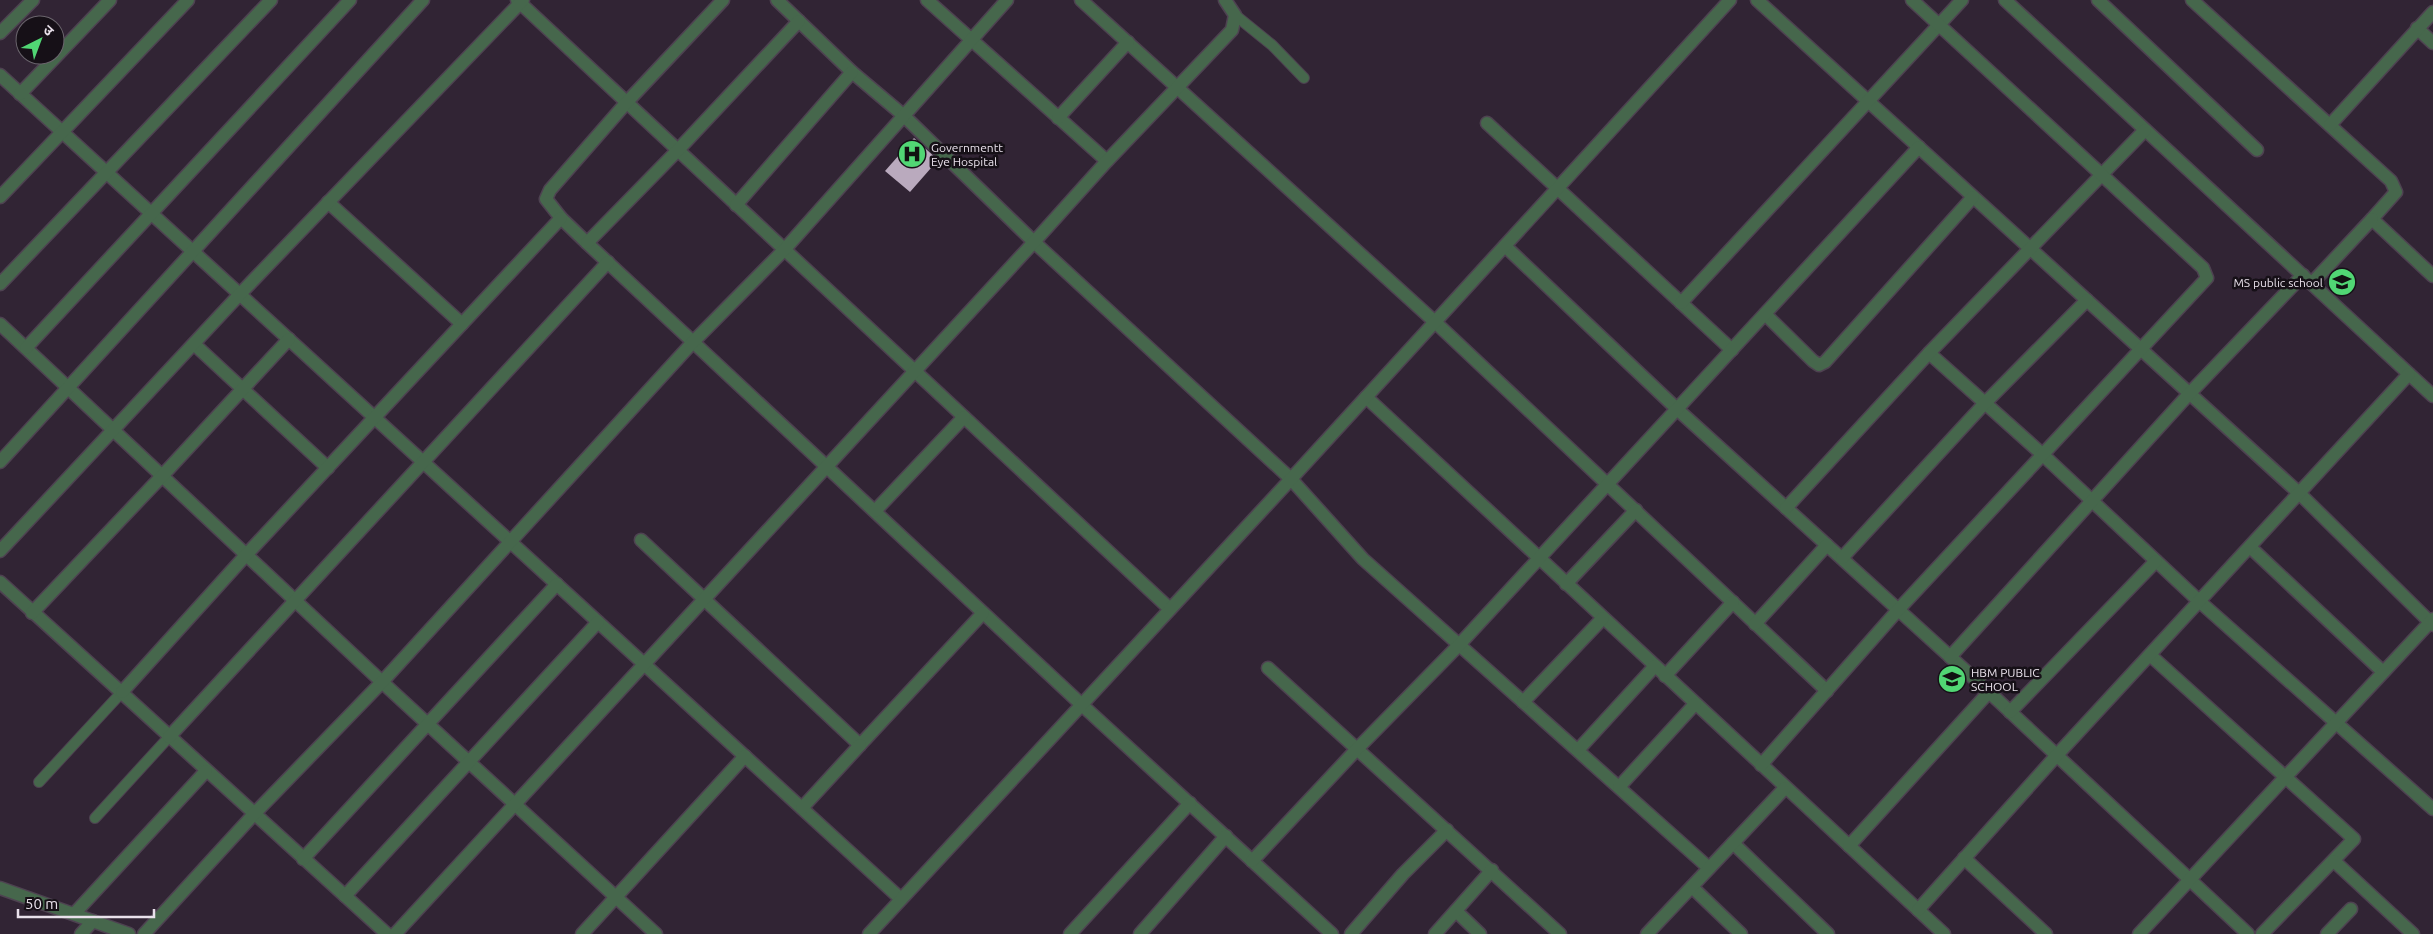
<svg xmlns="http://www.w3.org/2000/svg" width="2433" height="934" font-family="Ubuntu,'Noto Sans Devanagari',sans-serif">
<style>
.building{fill:#baaabe}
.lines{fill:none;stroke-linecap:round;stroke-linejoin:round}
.service-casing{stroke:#4e4251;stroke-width:12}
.minor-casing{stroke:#4e4251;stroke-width:15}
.service{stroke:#46674c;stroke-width:10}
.minor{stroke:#46674c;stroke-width:12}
.labels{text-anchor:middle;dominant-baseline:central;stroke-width:5;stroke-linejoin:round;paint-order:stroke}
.poi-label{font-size:12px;fill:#e9e1eb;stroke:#161017;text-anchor:start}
</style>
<rect width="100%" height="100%" fill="#312434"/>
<!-- building -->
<polygon class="building" points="914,138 938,160 910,192 885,171"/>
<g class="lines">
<defs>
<g id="service">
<polyline points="1235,15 1272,45 1304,78"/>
<polyline points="39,782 122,692"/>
<polyline points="95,818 169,737"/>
</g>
<g id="minor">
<polyline points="517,0 1170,609"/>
<polyline points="723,0 627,102 550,190 546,199 561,218 587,243 1082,705 1332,934"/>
<polyline points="777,0 852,72 903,115 1034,242 1291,479 1363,559 1709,868"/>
<polyline points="927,0 1107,161"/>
<polyline points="1081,0 1435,322 1827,691"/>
<polyline points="1757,0 2299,493 2433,625"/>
<polyline points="2005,0 2433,396"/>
<polyline points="2098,0 2257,150"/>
<polyline points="2192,0 2391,181 2396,192 2372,219 2433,276"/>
<polyline points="2417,28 2433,43"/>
<polyline points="0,33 33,0"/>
<polyline points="0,75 901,899"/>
<polyline points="20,94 110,0"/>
<polyline points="1058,118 1128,42"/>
<polyline points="1487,123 1732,350"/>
<polyline points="2330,125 2433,12"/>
<polyline points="0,197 188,0"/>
<polyline points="328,202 462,324"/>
<polyline points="736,205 852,72"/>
<polyline points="587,243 678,150 799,21"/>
<polyline points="1505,246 1677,409 1989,692 2248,934"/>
<polyline points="2312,283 2372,219"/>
<polyline points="0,284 271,0"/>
<polyline points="1681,303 1962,0"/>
<polyline points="1765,314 1813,361 1819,365 1825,362 1973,197"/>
<polyline points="0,324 382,682 656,934"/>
<polyline points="194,344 328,468"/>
<polyline points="26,348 350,0"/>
<polyline points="1929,353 2042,454 2199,601 2433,809"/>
<polyline points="1366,397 1944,934"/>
<polyline points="0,462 423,0"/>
<polyline points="1786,508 1929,353 2145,130"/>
<polyline points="875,511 964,417"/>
<polyline points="641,540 860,745 983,613"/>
<polyline points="2250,547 2383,672"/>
<polyline points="0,551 240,294 523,0"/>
<polyline points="1842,558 1985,403 2087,300"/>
<polyline points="0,582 387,934"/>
<polyline points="1566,584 1636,510"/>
<polyline points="32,613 162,476 289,339"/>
<polyline points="1755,624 1827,545"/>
<polyline points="2150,655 2354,839 2262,934"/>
<polyline points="1950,657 2189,394 2303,275"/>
<polyline points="1268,668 1560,934"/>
<polyline points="1665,676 1733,602"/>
<polyline points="122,692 246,555 561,218"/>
<polyline points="1523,702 1603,618"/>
<polyline points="2010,712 2156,561"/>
<polyline points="169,737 608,262"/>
<polyline points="1578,750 1655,666"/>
<polyline points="1761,765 1898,610 2207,278 2203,268 1912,0"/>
<polyline points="1619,787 1695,704"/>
<polyline points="802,808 860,745"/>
<polyline points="1733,843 1828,934"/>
<polyline points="1849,846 1989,692"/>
<polyline points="1964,858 2046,934"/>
<polyline points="303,859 557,584"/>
<polyline points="1252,861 1357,749 1458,646 1919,147"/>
<polyline points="2334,861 2413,934"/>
<polyline points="1692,887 1741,934"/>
<polyline points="0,888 129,934"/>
<polyline points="345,896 598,622"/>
<polyline points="1918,910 2057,755 2409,374"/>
<polyline points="1456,911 1480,934"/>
<polyline points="74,914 206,771"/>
<polyline points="81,934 93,921"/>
<polyline points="144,934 254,814 382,682 693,342 784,250 1007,0"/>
<polyline points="395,934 1034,242 1107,161 1232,30 1235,15 1225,0"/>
<polyline points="582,934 745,756"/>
<polyline points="869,934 1291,479 1730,0"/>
<polyline points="1070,934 1190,803"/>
<polyline points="1140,934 1226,836"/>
<polyline points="1351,934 1403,874 1447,830"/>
<polyline points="1435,934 1492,870"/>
<polyline points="1647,934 1785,788"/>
<polyline points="2139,934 2433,619"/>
<polyline points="2327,934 2351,909"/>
</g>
</defs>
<!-- service casing -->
<use href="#service" class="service-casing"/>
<!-- minor casing -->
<use href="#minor" class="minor-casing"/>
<!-- service -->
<use href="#service" class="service"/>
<!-- minor -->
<use href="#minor" class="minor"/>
</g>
<!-- icons -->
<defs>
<symbol id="hospital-disc" viewBox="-11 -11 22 22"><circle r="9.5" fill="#51d674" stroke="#161017"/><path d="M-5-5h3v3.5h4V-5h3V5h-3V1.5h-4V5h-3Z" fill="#111"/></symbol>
<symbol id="school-disc" viewBox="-11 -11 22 22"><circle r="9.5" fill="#51d674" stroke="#161017"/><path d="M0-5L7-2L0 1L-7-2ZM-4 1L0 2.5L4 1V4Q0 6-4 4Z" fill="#111"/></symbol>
</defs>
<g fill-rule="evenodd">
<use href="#hospital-disc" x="896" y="138" width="32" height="32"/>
<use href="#school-disc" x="2326" y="266" width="32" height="32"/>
<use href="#school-disc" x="1936" y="663" width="32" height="32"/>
</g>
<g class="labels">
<!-- poi labels -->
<g class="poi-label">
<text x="931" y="147">Governmentt<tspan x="931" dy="14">Eye Hospital</tspan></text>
<text x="2323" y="282" text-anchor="end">MS public school</text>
<text x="1971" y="672">HBM PUBLIC<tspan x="1971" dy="14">SCHOOL</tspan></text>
</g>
</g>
<!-- north arrow -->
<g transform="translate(40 40) rotate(42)"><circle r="24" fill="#161017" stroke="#6a646c"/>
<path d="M0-4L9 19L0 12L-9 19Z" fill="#51d674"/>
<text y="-8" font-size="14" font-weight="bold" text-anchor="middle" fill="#e9e1eb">उ</text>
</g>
<!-- scale -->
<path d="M18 909v8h136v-8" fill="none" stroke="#e9e1eb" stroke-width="2.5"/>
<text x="25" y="909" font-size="15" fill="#e9e1eb" stroke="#161017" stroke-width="4" paint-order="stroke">50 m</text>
</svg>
